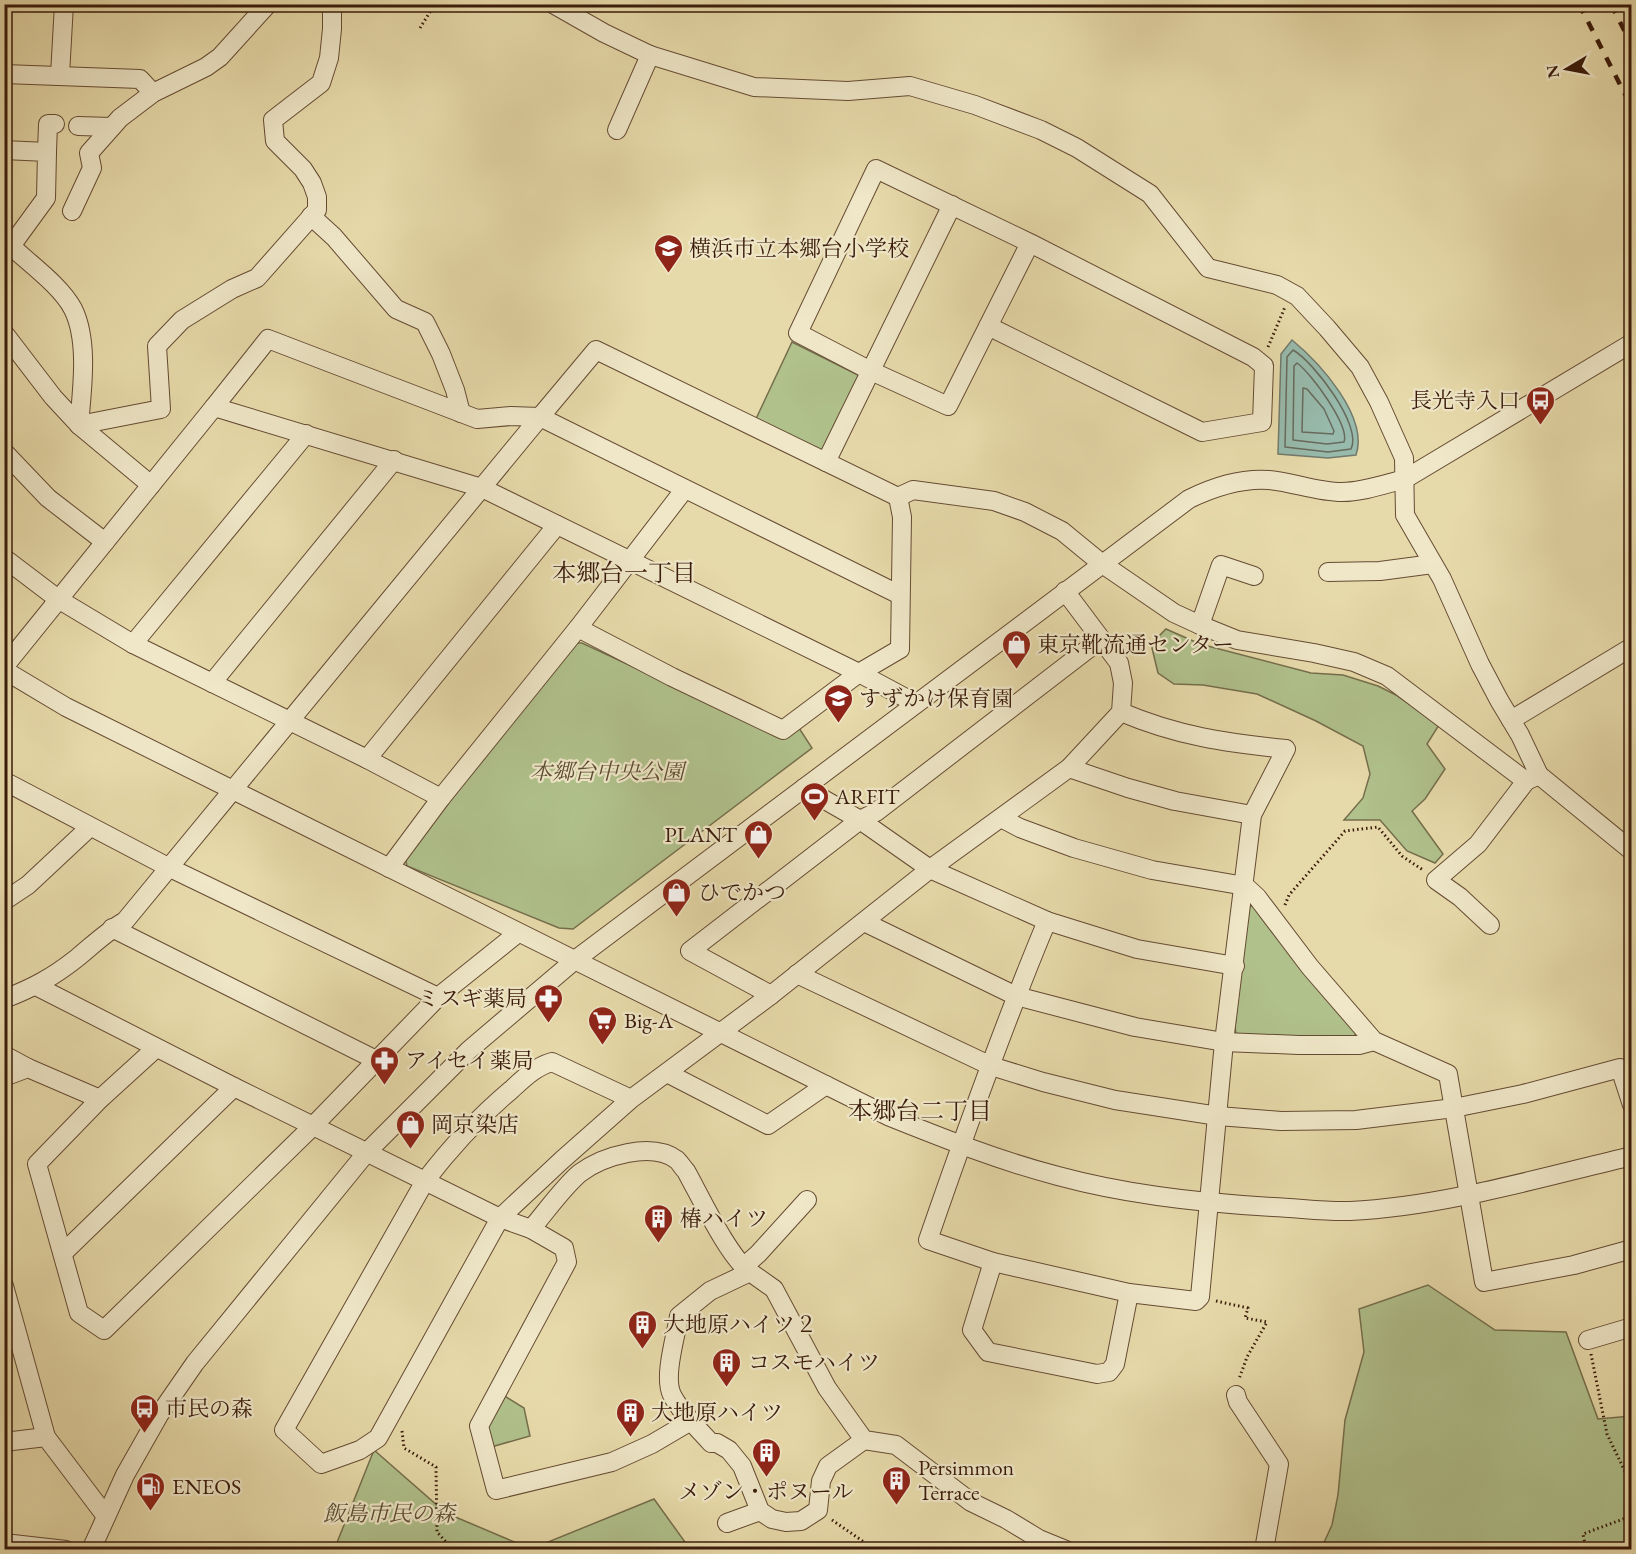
<svg xmlns="http://www.w3.org/2000/svg" width="1636" height="1554" font-family="'EB Garamond','Noto Serif JP',serif">
<style>
.green{fill:#b0c18c;stroke:#756e4c;stroke-width:1.5}
.water{fill:#97baac;stroke:#727a6c;stroke-width:1.5}
.lines{fill:none;stroke-linecap:round;stroke-linejoin:round}
.shore{stroke:#686a5c;stroke-width:1.5}
.minor-casing{stroke:#654b33;stroke-width:20}
.path{stroke:#3a1b0b;stroke-width:3;stroke-dasharray:1.5 3;stroke-linecap:butt}
.minor{stroke:#efe7c8;stroke-width:18}
.rail{stroke:#3a1b0b;stroke-width:4.5;stroke-dasharray:10 10;stroke-linecap:butt}
.labels{text-anchor:middle;dominant-baseline:central;stroke-width:4.5;stroke-linejoin:round;paint-order:stroke}
.poi-label{font-size:22px;fill:#3a1b0b;stroke:#efe7c8;text-anchor:start}
.park-label{font-size:22px;font-style:italic;fill:#5d4d32;stroke:#efe7c8}
.neighbourhood-label{font-size:24px;fill:#3a1b0b;stroke:#efe7c8}
</style>
<rect width="100%" height="100%" fill="#e7daaa"/>
<filter id="stains"><feTurbulence type="fractalNoise" baseFrequency=".00333" numOctaves="4"/><feColorMatrix values="0 0 0 0 .2 0 0 0 0 .09 0 0 0 0 .02 0 0 0 .5 -.17"/></filter>
<radialGradient id="worn" r=".72"><stop offset=".6" stop-color="#630" stop-opacity="0"/><stop offset="1" stop-color="#630" stop-opacity=".3"/></radialGradient>
<!-- green -->
<g class="green">
<polygon points="792,342 862,377 823,451 754,423"/>
<polygon points="1166,629 1200,644 1311,673 1343,675 1378,686 1396,695 1439,725 1427,744 1445,769 1425,799 1412,811 1443,854 1435,863 1407,851 1380,820 1344,820 1363,798 1370,774 1363,746 1316,721 1257,694 1203,685 1174,684 1158,673 1151,644"/>
<polygon points="575,643 582,643 782,736 799,728 812,748 573,929 559,928 407,866 405,858"/>
<polygon points="1259,905 1356,1027 1355,1036 1347,1039 1236,1034 1235,1027 1247,909 1251,906"/>
<polygon points="1428,1285 1495,1330 1566,1332 1598,1419 1631,1416 1631,1549 1321,1549 1332,1525 1338,1495 1345,1420 1364,1352 1359,1309"/>
<polygon points="503,1395 524,1408 530,1436 491,1447 486,1428"/>
<polygon points="374,1450 446,1513 531,1549 654,1499 690,1549 334,1550"/>
</g>
<!-- water -->
<path class="water" d="M1292,340C1320,363 1369,417 1356,455L1328,458L1278,454L1281,354Z"/>
<g class="lines">
<!-- shore -->
<g class="shore">
<path d="M1293,350C1313,361 1363,426 1351,449L1328,452L1285,447L1287,357Z"/>
<path d="M1297,363C1311,373 1350,426 1344,442L1327,444L1293,440L1294,366Z"/>
<polygon points="1303,388 1307,389 1324,409 1334,431 1333,434 1302,432"/>
</g>
<defs>
<g id="minor">
<polyline points="553,4 604,33 650,55 754,87 848,91 910,86 975,105 1041,130 1077,148 1150,194 1208,268 1277,285 1297,296 1327,328 1360,367 1379,402 1404,458 1405,515 1442,579 1480,664 1499,700 1520,735 1539,775 1632,851"/>
<polyline points="4,74 140,79 153,93"/>
<polyline points="60,75 64,4"/>
<polyline points="78,126 112,127"/>
<polyline points="617,130 650,55"/>
<path d="M4,150L47,152L46,198L11,246C30,264 61,286 73,309C89,341 82,390 79,425"/>
<polyline points="47,152 48,124 55,124"/>
<polyline points="72,211 92,168 89,153 120,118 153,93 206,67 220,57 268,4"/>
<polyline points="311,216 334,237 396,309 425,322 441,354 455,390 461,413"/>
<polyline points="988,326 1202,432 1262,422 1264,366 1253,357 1030,243 876,169 798,333 871,371 948,406 1030,243"/>
<polyline points="4,333 53,397 79,425 151,485"/>
<polyline points="214,407 268,339 477,419 511,416 540,417 596,350 898,497 902,517 900,649 859,673 783,730 672,677 578,628"/>
<polyline points="79,425 161,409 157,346 182,320 232,289 257,278 317,210 317,197 312,183 303,169 275,141 273,120 321,83 329,58 332,29 332,4"/>
<polyline points="4,452 48,498 105,542"/>
<polyline points="826,462 952,205"/>
<polyline points="898,497 913,490 994,501 1025,512 1062,531 1101,563 1174,613 1200,625 1237,640 1314,653 1354,662 1387,676 1526,781 1539,775"/>
<polyline points="4,558 58,599 133,644 367,759 441,798"/>
<polyline points="1328,572 1380,571 1433,564"/>
<polyline points="1200,625 1221,565 1254,576"/>
<polyline points="133,644 306,434"/>
<polyline points="4,667 214,407 482,488 859,673 915,703"/>
<path d="M4,670L66,707L890,1117C945,1139 1000,1161 1058,1176C1128,1195 1201,1203 1273,1207C1299,1208 1325,1212 1350,1211C1441,1207 1543,1177 1632,1156"/>
<polyline points="212,683 394,460"/>
<polyline points="1511,720 1632,647"/>
<polyline points="367,759 557,525"/>
<polyline points="1069,768 1128,788 1175,801 1252,815"/>
<polyline points="4,781 168,867 438,997"/>
<polyline points="804,788 860,820 930,869 1047,921 1137,949 1235,966"/>
<polyline points="1001,818 1020,828 1074,848 1152,870 1245,886 1257,897 1310,967 1374,1041 1448,1074 1484,1282 1574,1265 1632,1249"/>
<polyline points="389,868 441,798 578,628 684,490"/>
<polyline points="4,901 28,885 90,827"/>
<path d="M1047,921C1003,1026 965,1133 928,1240L993,1262L1129,1293"/>
<polyline points="864,922 1016,996 1135,1027 1224,1042 1299,1045 1359,1045 1374,1041"/>
<polyline points="1490,925 1460,897 1436,880 1478,844 1526,781"/>
<polyline points="112,928 376,1060"/>
<polyline points="797,974 991,1066 1043,1082 1115,1100 1218,1116 1281,1121 1356,1120 1454,1108 1523,1094 1620,1068 1632,1105"/>
<polyline points="36,986 234,1087 500,1218 531,1229 564,1248 567,1262 479,1426 496,1490 612,1462 652,1444 691,1421"/>
<polyline points="771,995 690,951 860,820 876,812 1101,639"/>
<path d="M4,999C33,988 53,977 77,958C93,945 107,931 125,921L540,417L900,595"/>
<polyline points="156,1048 100,1099 37,1164 79,1313 104,1330 314,1125 438,997 518,933"/>
<polyline points="4,1055 28,1068"/>
<polyline points="667,1073 768,1125 826,1085"/>
<polyline points="4,1077 28,1068 100,1099"/>
<path d="M631,1099L552,1062C535,1067 524,1078 511,1090C479,1117 451,1147 425,1181L284,1430L321,1464L360,1450L378,1438L500,1218L562,1160L631,1099L771,995L930,869L1069,768L1121,712L1123,683L1119,663L1065,591"/>
<path d="M531,1229C545,1213 564,1186 580,1173C603,1156 652,1141 677,1160C680,1163 683,1168 686,1171C700,1196 729,1258 750,1272L710,1291L679,1316C676,1336 663,1377 672,1395C681,1413 698,1428 711,1443H717L729,1450L742,1466L760,1511L772,1519L786,1522L801,1521L818,1510L821,1481L828,1466L864,1440"/>
<polyline points="63,1253 234,1087"/>
<path d="M993,1262L972,1330L988,1352L1097,1374L1109,1372L1115,1364L1129,1293L1196,1301L1200,1297L1224,1042L1252,815L1286,749C1227,743 1177,736 1121,712"/>
<polyline points="743,1267 758,1254 807,1200"/>
<polyline points="750,1272 774,1289 827,1388 864,1440 896,1445 971,1502 1006,1519 1039,1539 1066,1550"/>
<polyline points="4,1286 46,1437 105,1515"/>
<polyline points="1588,1340 1632,1327"/>
<polyline points="1236,1395 1238,1402 1279,1464 1264,1550"/>
<polyline points="4,1442 46,1437"/>
<polyline points="727,1523 760,1511"/>
<polyline points="4,1543 66,1550"/>
<path d="M91,1550L125,1475L159,1415L195,1363L367,1152L469,1050L575,960L1189,499C1214,487 1240,478 1269,480C1293,482 1317,492 1342,492C1363,492 1385,484 1405,479L1632,343"/>
</g>
</defs>
<!-- minor casing -->
<use href="#minor" class="minor-casing"/>
<!-- path -->
<g class="path">
<polyline points="420,28 435,4"/>
<polyline points="1268,347 1285,307"/>
<polyline points="1285,905 1289,895 1345,831 1378,827 1402,856 1423,870"/>
<polyline points="1216,1301 1248,1308 1245,1318 1267,1322 1247,1357 1239,1379"/>
<polyline points="1591,1354 1607,1434 1632,1486"/>
<polyline points="402,1431 404,1448 436,1467 437,1532 448,1544 447,1550"/>
<polyline points="832,1520 864,1542 871,1550"/>
<polyline points="1586,1550 1583,1534 1626,1518 1632,1514"/>
</g>
<!-- minor -->
<use href="#minor" class="minor"/>
<!-- rail -->
<g class="rail">
<polyline points="1579,4 1632,108"/>
<polyline points="1611,4 1632,46"/>
</g>
</g>
<!-- icons -->
<defs>
<symbol id="school-pin" viewBox="-11 -11 22 30"><path d="M0 17L-7.5 6A9.5 9.5 0 1 1 7.5 6Z" fill="#8f2418" stroke="#efe7c8"/><path d="M0-5L7-2L0 1L-7-2ZM-4 1L0 2.5L4 1V4Q0 6-4 4Z" fill="#fff"/></symbol>
<symbol id="bus-pin" viewBox="-11 -11 22 30"><path d="M0 17L-7.5 6A9.5 9.5 0 1 1 7.5 6Z" fill="#8f2418" stroke="#efe7c8"/><path d="M-5-6H5V4H4V6H2V4H-2V6H-4V4H-5ZM-3.5-4V0h7V-4ZM-3.5 1.2v1.5H-2V1.2ZM2 1.2v1.5H3.5V1.2Z" fill="#fff"/></symbol>
<symbol id="shop-pin" viewBox="-11 -11 22 30"><path d="M0 17L-7.5 6A9.5 9.5 0 1 1 7.5 6Z" fill="#8f2418" stroke="#efe7c8"/><path d="M-5-2.5h2.3a2.7 3.5 0 0 1 5.4 0H5L5.5 6h-11ZM-1.5-2.5h3a1.5 2.3 0 0 0-3 0Z" fill="#fff"/></symbol>
<symbol id="stadium-pin" viewBox="-11 -11 22 30"><path d="M0 17L-7.5 6A9.5 9.5 0 1 1 7.5 6Z" fill="#8f2418" stroke="#efe7c8"/><path d="M0-5a6.5 5 0 1 0 0 10a6.5 5 0 1 0 0-10ZM-3.5-1.8h7v3.6h-7Z" fill="#fff"/></symbol>
<symbol id="pharmacy-pin" viewBox="-11 -11 22 30"><path d="M0 17L-7.5 6A9.5 9.5 0 1 1 7.5 6Z" fill="#8f2418" stroke="#efe7c8"/><path d="M-2-6h4v4h4v4h-4v4h-4v-4h-4v-4h4Z" fill="#fff"/></symbol>
<symbol id="supermarket-pin" viewBox="-11 -11 22 30"><path d="M0 17L-7.5 6A9.5 9.5 0 1 1 7.5 6Z" fill="#8f2418" stroke="#efe7c8"/><path d="M-6-5.5h2.5l.6 2H6L4.5 2H-2.5L-4.4-4H-6ZM-1.5 3.2a1.3 1.3 0 1 0 .1 0ZM3 3.2a1.3 1.3 0 1 0 .1 0Z" fill="#fff"/></symbol>
<symbol id="building-pin" viewBox="-11 -11 22 30"><path d="M0 17L-7.5 6A9.5 9.5 0 1 1 7.5 6Z" fill="#8f2418" stroke="#efe7c8"/><path d="M-4-6H4V6H1V3H-1V6H-4ZM-2.5-4.3h1.7v1.8h-1.7ZM.8-4.3h1.7v1.8H.8ZM-2.5-1h1.7V.8h-1.7ZM.8-1h1.7V.8H.8Z" fill="#fff"/></symbol>
<symbol id="fuel-pin" viewBox="-11 -11 22 30"><path d="M0 17L-7.5 6A9.5 9.5 0 1 1 7.5 6Z" fill="#8f2418" stroke="#efe7c8"/><path d="M-5.5-6h7V0h2V4h1.3V-2.5L3-4.5l.8-.8L6-3V5H2.5V1h-1V6h-7ZM-4.2-4.7v3.2H.2V-4.7Z" fill="#fff"/></symbol>
</defs>
<g fill-rule="evenodd">
<use href="#school-pin" x="652" y="232" width="33" height="45"/>
<use href="#bus-pin" x="1524" y="384" width="33" height="45"/>
<use href="#shop-pin" x="1000" y="628" width="33" height="45"/>
<use href="#school-pin" x="822" y="682" width="33" height="45"/>
<use href="#stadium-pin" x="798" y="780" width="33" height="45"/>
<use href="#shop-pin" x="742" y="818" width="33" height="45"/>
<use href="#shop-pin" x="660" y="876" width="33" height="45"/>
<use href="#pharmacy-pin" x="532" y="982" width="33" height="45"/>
<use href="#supermarket-pin" x="586" y="1004" width="33" height="45"/>
<use href="#pharmacy-pin" x="368" y="1044" width="33" height="45"/>
<use href="#shop-pin" x="394" y="1108" width="33" height="45"/>
<use href="#building-pin" x="642" y="1202" width="33" height="45"/>
<use href="#building-pin" x="626" y="1308" width="33" height="45"/>
<use href="#building-pin" x="710" y="1346" width="33" height="45"/>
<use href="#bus-pin" x="128" y="1392" width="33" height="45"/>
<use href="#building-pin" x="614" y="1396" width="33" height="45"/>
<use href="#building-pin" x="750" y="1436" width="33" height="45"/>
<use href="#building-pin" x="880" y="1464" width="33" height="45"/>
<use href="#fuel-pin" x="134" y="1470" width="33" height="45"/>
</g>
<g class="labels">
<!-- poi labels -->
<g class="poi-label">
<text x="689" y="248">横浜市立本郷台小学校</text>
<text x="1520" y="400" text-anchor="end">長光寺入口</text>
<text x="1037" y="644">東京靴流通センター</text>
<text x="859" y="698">すずかけ保育園</text>
<text x="835" y="796">ARFIT</text>
<text x="737" y="834" text-anchor="end">PLANT</text>
<text x="698" y="892">ひでかつ</text>
<text x="527" y="998" text-anchor="end">ミスギ薬局</text>
<text x="624" y="1020">Big-A</text>
<text x="405" y="1060">アイセイ薬局</text>
<text x="431" y="1124">岡京染店</text>
<text x="680" y="1218">椿ハイツ</text>
<text x="663" y="1324">大地原ハイツ２</text>
<text x="748" y="1362">コスモハイツ</text>
<text x="165" y="1408">市民の森</text>
<text x="651" y="1412">大地原ハイツ</text>
<text x="918" y="1467">Persimmon<tspan x="918" dy="25">Terrace</tspan></text>
<text x="172" y="1486">ENEOS</text>
<text x="766" y="1491" text-anchor="middle">メゾン・ポヌール</text>
</g>
<!-- park labels -->
<g class="park-label">
<text x="607" y="771">本郷台中央公園</text>
<text x="389" y="1513">飯島市民の森</text>
</g>
<!-- neighbourhood labels -->
<g class="neighbourhood-label">
<text x="624" y="572">本郷台一丁目</text>
<text x="920" y="1110">本郷台二丁目</text>
</g>
</g>
<!-- margin -->
<rect width="1636" height="1554" fill="none" stroke="#e7daaa" stroke-width="24"/>
<rect x="6" y="6" width="1624" height="1542" fill="none" stroke="#3a1b0b" stroke-width="3"/>
<rect x="12" y="12" width="1612" height="1530" fill="none" stroke="#3a1b0b" stroke-width="1.5"/>
<!-- north arrow -->
<g transform="translate(1567 69) rotate(260)" stroke="#efe7c8" stroke-width="4.5" paint-order="stroke">
<path d="M0-4.5L10 22L0 15L-10 22Z" fill="#3a1b0b"/>
<text y="-9" font-size="16" font-weight="bold" text-anchor="middle" fill="#3a1b0b">N</text>
</g>
<rect width="100%" height="100%" filter="url(#stains)"/>
<rect width="100%" height="100%" fill="url(#worn)"/>
</svg>
